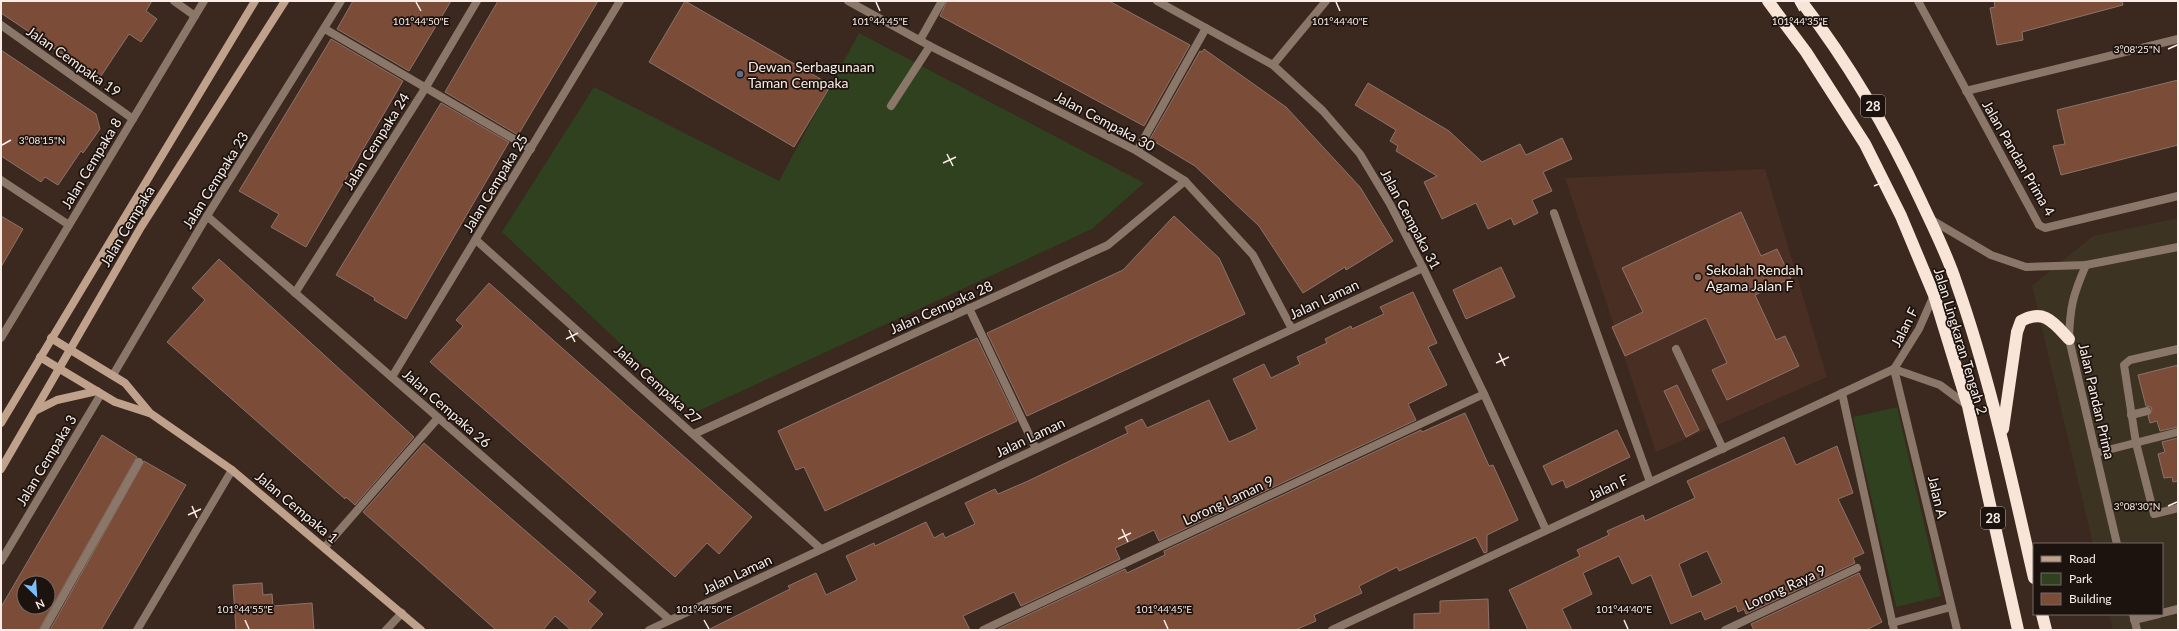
<svg xmlns="http://www.w3.org/2000/svg" width="2179" height="631" font-family="Lato,sans-serif">
<style>
.commercial{fill:#3d3323}
.built{fill:#482e23}
.green{fill:#2f411f}
.building{fill:#7b4c38;stroke:#8b736a;fill-rule:evenodd}
.lines{fill:none;stroke-linecap:round;stroke-linejoin:round}
.lane{stroke:#8a7769;stroke-width:8}
.street{stroke:#8a7769;stroke-width:8}
.secondary{stroke:#c0a18b;stroke-width:8}
.highway{stroke:#f9e5d7;stroke-width:12}
.ticks{fill:none;stroke:#faede7;stroke-width:1.5}
.service-dot{fill:#5c6f8a;stroke:#1c130f;stroke-width:1.5}
.education-dot{fill:#8d6e63;stroke:#1c130f;stroke-width:1.5}
.labels{text-anchor:middle;dominant-baseline:central;stroke-width:3.5;stroke-linejoin:round;paint-order:stroke}
.shield{fill:#1c130f;stroke:#b7aca6;stroke-width:1}
.shield-label{font-size:13px;font-weight:bold;fill:#faede7}
.street-label{font-size:14px;fill:#faede7;stroke:#1c130f}
.poi-label{font-size:14px;fill:#faede7;stroke:#1c130f;text-anchor:start}
.ticks-label{font-size:10px;text-anchor:middle;fill:#faede7;stroke:#1c130f;stroke-width:3.5;stroke-linejoin:round;paint-order:stroke}
</style>
<rect width="100%" height="100%" fill="#3b281f"/>
<!-- commercial -->
<polygon class="commercial" points="2178,218 2178,630 2113,630 2109,614 2162,614 2162,544 2093,544 2032,286 2093,236"/>
<!-- built -->
<polygon class="built" points="1765,169 1827,377 1656,452 1565,178"/>
<!-- green -->
<g class="green">
<polygon points="859,33 1144,183 1092,229 694,413 502,232 594,87 779,181"/>
<polygon points="1897,407 1941,596 1896,607 1853,417"/>
</g>
<!-- building -->
<g class="building">
<polygon points="1,1 152,1 146,11 157,19 141,42 129,34 99,79 1,13"/>
<polygon points="353,1 451,1 409,71 337,29"/>
<polygon points="498,1 598,1 518,135 445,92"/>
<polygon points="685,1 831,85 794,147 649,62"/>
<polygon points="947,1 1109,1 1190,45 1144,126 940,16"/>
<polygon points="1994,1 2122,1 2123,5 2022,32 2023,40 1997,45 1990,8 1995,7"/>
<polygon points="331,39 403,81 306,247 271,227 279,214 239,191"/>
<polygon points="1204,49 1286,107 1360,187 1393,241 1346,270 1345,267 1303,293 1259,226 1195,166 1150,139 1200,51 1202,52"/>
<polygon points="1,50 96,114 100,129 83,153 81,151 58,185 45,177 41,182 1,156"/>
<polygon points="2178,80 2178,145 2061,175 2053,146 2065,144 2057,110"/>
<polygon points="1368,83 1449,131 1482,162 1520,144 1526,155 1562,138 1572,159 1543,172 1552,191 1532,200 1538,213 1514,225 1511,218 1488,229 1476,203 1442,219 1424,182 1437,176 1396,151 1398,146 1390,141 1396,130 1355,105"/>
<polygon points="441,103 509,142 406,319 374,300 375,298 336,275"/>
<polygon points="1741,212 1761,256 1777,249 1791,278 1755,295 1776,340 1785,336 1799,366 1727,400 1712,370 1727,363 1706,318 1625,356 1612,327 1643,312 1622,268"/>
<polygon points="1,216 23,229 1,267"/>
<polygon points="1174,216 1219,258 1245,314 1027,416 987,333 1123,270"/>
<polygon points="219,259 414,437 355,505 346,497 345,499 167,342 205,300 192,288"/>
<polygon points="1501,267 1515,297 1466,319 1453,290"/>
<polygon points="489,283 752,517 719,554 707,543 675,577 430,362 463,326 456,320"/>
<polygon points="1413,292 1437,343 1428,347 1447,385 1408,404 1416,420 1159,541 1154,530 1115,548 1120,559 1021,606 1014,592 963,616 970,630 708,630 790,589 788,586 816,573 826,595 857,580 846,556 874,543 875,546 926,522 934,538 943,533 945,538 975,524 965,503 995,489 998,494 1028,481 1128,433 1125,427 1142,419 1147,428 1209,400 1229,442 1245,435 1257,429 1233,379 1264,364 1271,378 1300,364 1297,357 1327,343 1325,339 1351,326 1352,329 1384,314 1380,307"/>
<polygon points="977,338 1017,421 825,511 804,467 796,470 778,431"/>
<polygon points="2178,365 2178,427 2160,431 2157,421 2150,423 2148,416 2152,410 2151,407 2146,406 2138,375"/>
<polygon points="1677,385 1699,430 1686,437 1664,391"/>
<polygon points="1465,413 1489,466 1493,465 1518,520 1487,535 1487,552 1484,553 1476,537 1399,571 1397,567 1359,586 1362,593 1314,615 1316,621 1295,630 996,630 1125,569 1127,573 1165,555 1164,551 1421,430 1422,432"/>
<polygon points="1617,430 1630,457 1566,488 1563,480 1552,485 1543,466"/>
<path d="M102,435L137,457L39,630H1V607ZM24,583H48V607H24Z"/>
<path d="M1784,437L1796,465L1837,446L1853,493L1838,499L1864,553L1853,558L1855,563L1746,614L1744,609L1738,612L1736,606L1705,620L1701,611L1671,624L1651,575L1632,584L1619,556L1583,573L1592,594L1562,609L1572,630H1528L1509,590L1580,556L1577,550L1609,535L1607,531L1643,515L1645,521L1695,498L1687,481ZM1707,551L1722,583L1692,597L1679,564Z"/>
<polygon points="2178,438 2178,481 2173,482 2172,477 2164,478 2158,454 2165,452 2162,442"/>
<polygon points="424,443 596,592 588,601 603,614 589,630 571,630 555,616 543,630 496,630 363,512"/>
<polygon points="144,461 186,485 101,630 50,630"/>
<polygon points="1859,573 1882,622 1866,630 1754,630 1751,624"/>
<polygon points="262,583 263,595 272,594 273,606 312,603 314,630 236,630 233,585"/>
<polygon points="1488,599 1489,630 1414,630 1414,614 1440,613 1440,601"/>
</g>
<g class="lines">
<!-- lane -->
<g class="lane">
<polyline points="325,29 531,149"/>
<polyline points="920,40 942,1"/>
<polyline points="891,106 930,46"/>
<polyline points="1137,151 1206,28"/>
<polyline points="1554,213 1650,482"/>
<polyline points="969,308 1036,449"/>
<polyline points="1676,349 1723,449"/>
<polyline points="2178,349 2130,360 2124,365 2136,443 2154,514 2178,508"/>
<polyline points="1894,369 1957,630"/>
<polyline points="1842,393 1894,630"/>
<polyline points="2131,415 2147,411"/>
<polyline points="2096,453 2178,432"/>
<polyline points="325,547 438,418"/>
<polyline points="2162,613 2178,609"/>
<polyline points="2134,620 2159,614"/>
<polyline points="1892,623 1951,607"/>
<polyline points="44,630 139,462"/>
</g>
<!-- street -->
<g class="street">
<polyline points="174,1 195,16"/>
<polyline points="848,1 930,46 1137,151 1185,181 1253,255 1292,329"/>
<polyline points="1157,1 1273,65 1323,111 1360,154 1390,204 1423,268 1484,394 1546,530"/>
<polyline points="1918,1 2039,225 2045,228 2178,196"/>
<polyline points="1,25 133,119"/>
<polyline points="1273,65 1326,1"/>
<polyline points="1966,91 2178,39"/>
<polyline points="1,180 69,225"/>
<polyline points="207,216 670,620"/>
<polyline points="1930,219 1991,255 2026,267 2086,265 2178,247"/>
<polyline points="476,240 821,549"/>
<path d="M2086,265C2073,295 2070,306 2069,339L2117,544"/>
<polyline points="295,293 426,87 477,1"/>
<polyline points="1,338 204,1"/>
<polyline points="1894,369 1940,385 1968,406"/>
<polyline points="113,375 207,216 341,1"/>
<polyline points="392,377 620,1"/>
<polyline points="694,434 1108,245 1185,181"/>
<polyline points="1,561 101,394"/>
<polyline points="2133,614 2137,630"/>
<polyline points="137,630 232,470"/>
<polyline points="386,630 402,613"/>
<polyline points="649,630 1423,268"/>
<polyline points="983,630 1484,394"/>
<polyline points="1332,630 1894,369 1919,329 1934,295"/>
<polyline points="1725,630 1857,568"/>
</g>
<!-- secondary -->
<g class="secondary">
<polyline points="51,338 125,383 150,413 232,470 421,630"/>
<polyline points="40,357 115,402 149,413"/>
<polyline points="35,411 57,400 97,391"/>
<polyline points="1,423 255,1"/>
<polyline points="1,469 141,227 285,1"/>
</g>
<!-- highway -->
<g class="highway">
<polyline points="1768,1 1806,52 1865,144 1901,216 1934,295 1968,406 2018,630"/>
<path d="M1801,1C1849,63 1888,130 1921,201C1933,227 1947,254 1956,282C1990,378 2011,478 2034,578"/>
<path d="M2003,429L2017,332L2021,321C2044,308 2054,323 2069,339"/>
<polyline points="2042,614 2046,630"/>
</g>
</g>
<!-- ticks -->
<path class="ticks" d="M416,2L421,11M876,2L880,11M1336,2L1340,11M1795,2L1800,11M2168,49L2177,45M2,145L11,140M947,154L953,166M943,163L956,157M1877,177L1883,190M1874,186L1886,181M569,330L575,342M566,339L578,333M1499,353L1505,366M1496,363L1509,357M192,506L197,518M2168,506L2177,502M188,515L201,509M1122,529L1128,542M1118,539L1131,533M245,620L249,629M704,620L709,629M1164,620L1168,629M1624,620L1628,629"/>
<!-- markers -->
<circle class="service-dot" cx="740" cy="74" r="4"/>
<circle class="education-dot" cx="1698" cy="277" r="4"/>
<g class="labels">
<!-- shield labels -->
<g class="shield">
<rect x="1861" y="95" width="24" height="22" rx="3"/>
<rect x="1981" y="507" width="24" height="22" rx="3"/>
</g>
<g class="shield-label">
<text x="1873" y="106">28</text>
<text x="1993" y="518">28</text>
</g>
<!-- street labels -->
<g class="street-label">
<text transform="translate(74 61) rotate(35)">Jalan Cempaka 19</text>
<text transform="translate(1105 121) rotate(28)">Jalan Cempaka 30</text>
<text transform="translate(376 141) rotate(-58)">Jalan Cempaka 24</text>
<text transform="translate(2019 158) rotate(60)">Jalan Pandan Prima 4</text>
<text transform="translate(91 163) rotate(-59)">Jalan Cempaka 8</text>
<text transform="translate(215 180) rotate(-58)">Jalan Cempaka 23</text>
<text transform="translate(495 183) rotate(-59)">Jalan Cempaka 25</text>
<text transform="translate(1411 219) rotate(62)">Jalan Cempaka 31</text>
<text transform="translate(127 226) rotate(-59)">Jalan Cempaka</text>
<text transform="translate(1324 299) rotate(-25)">Jalan Laman</text>
<text transform="translate(941 307) rotate(-24)">Jalan Cempaka 28</text>
<text transform="translate(1904 327) rotate(-63)">Jalan F</text>
<text transform="translate(1961 341) rotate(73)">Jalan Lingkaran Tengah 2</text>
<text transform="translate(658 384) rotate(42)">Jalan Cempaka 27</text>
<text transform="translate(2097 401) rotate(77)">Jalan Pandan Prima</text>
<text transform="translate(447 408) rotate(41)">Jalan Cempaka 26</text>
<text transform="translate(1030 437) rotate(-25)">Jalan Laman</text>
<text transform="translate(46 460) rotate(-59)">Jalan Cempaka 3</text>
<text transform="translate(1608 487) rotate(-25)">Jalan F</text>
<text transform="translate(1938 497) rotate(77)">Jalan A</text>
<text transform="translate(1228 500) rotate(-25)">Lorong Laman 9</text>
<text transform="translate(297 507) rotate(40)">Jalan Cempaka 1</text>
<text transform="translate(737 574) rotate(-25)">Jalan Laman</text>
<text transform="translate(1785 587) rotate(-25)">Lorong Raya 9</text>
</g>
<!-- poi labels -->
<g class="poi-label">
<text x="748" y="66">Dewan Serbagunaan<tspan x="748" dy="16">Taman Cempaka</tspan></text>
<text x="1706" y="269">Sekolah Rendah<tspan x="1706" dy="16">Agama Jalan F</tspan></text>
</g>
</g>
<g class="ticks-label">
<text x="421" y="25">101°44'50"E</text>
<text x="880" y="25">101°44'45"E</text>
<text x="1340" y="25">101°44'40"E</text>
<text x="1800" y="25">101°44'35"E</text>
<text x="2137" y="53">3°08'25"N</text>
<text x="42" y="144">3°08'15"N</text>
<text x="2137" y="510">3°08'30"N</text>
<text x="1164" y="613">101°44'45"E</text>
<text x="245" y="613">101°44'55"E</text>
<text x="704" y="613">101°44'50"E</text>
<text x="1624" y="613">101°44'40"E</text>
</g>
<!-- border -->
<rect width="2179" height="631" fill="none" stroke="#faede7" stroke-width="4"/>
<!-- legend -->
<rect x="2033" y="543" width="130" height="72" fill="#1c130f" stroke="#756a65"/>
<rect x="2041" y="556" width="20" height="6" fill="#c0a18b" stroke="#756a65"/>
<text x="2069" y="563" font-size="12" fill="#faede7">Road</text>
<rect x="2041" y="573" width="20" height="12" fill="#2f411f" stroke="#756a65"/>
<text x="2069" y="583" font-size="12" fill="#faede7">Park</text>
<rect x="2041" y="593" width="20" height="12" fill="#7b4c38" stroke="#756a65"/>
<text x="2069" y="603" font-size="12" fill="#faede7">Building</text>
<!-- north arrow -->
<g transform="translate(36 595) rotate(155)"><circle r="19" fill="#1c130f" stroke="#756a65"/>
<path d="M0-3L7 15L0 10L-7 15Z" fill="#7cbef9"/>
<text y="-6" font-size="11" font-weight="bold" text-anchor="middle" fill="#faede7">N</text>
</g>
</svg>
